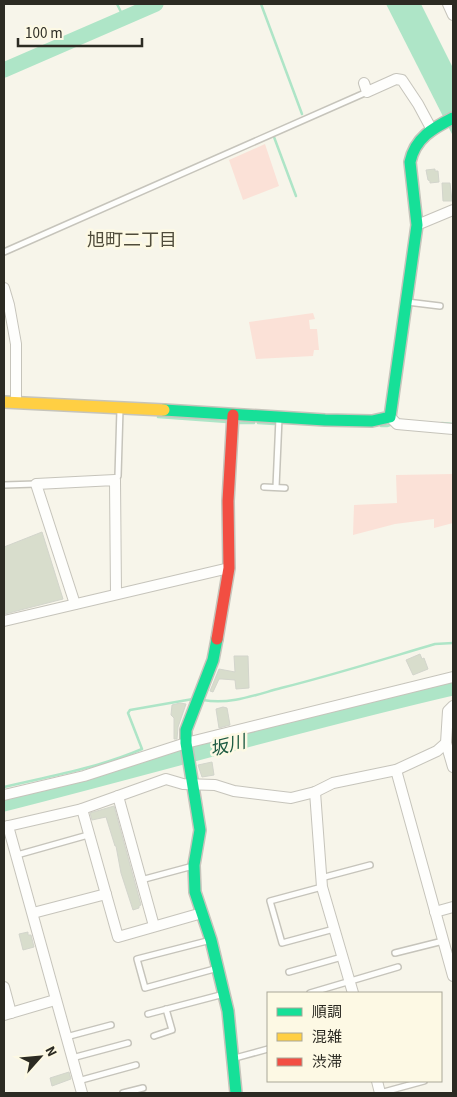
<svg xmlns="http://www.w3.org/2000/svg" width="457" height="1097" font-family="'Source Sans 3','Noto Sans JP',sans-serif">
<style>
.green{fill:#fbe1d7}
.water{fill:#aee5c7}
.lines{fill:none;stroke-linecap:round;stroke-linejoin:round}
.stream{stroke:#aee5c7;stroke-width:2.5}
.river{stroke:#aee5c7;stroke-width:15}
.building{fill:#d8ddcc;stroke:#d3d5cc}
.lane-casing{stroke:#c6c4bb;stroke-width:8}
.street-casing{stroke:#c6c4bb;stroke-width:12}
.fast-casing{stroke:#c6c4bb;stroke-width:14}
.slow-casing{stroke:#c6c4bb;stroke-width:14}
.jam-casing{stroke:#c6c4bb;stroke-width:14}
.lane{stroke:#fefefc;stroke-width:5}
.street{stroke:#fefefc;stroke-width:10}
.fast{stroke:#16e098;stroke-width:11}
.slow{stroke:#ffcf43;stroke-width:11}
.jam{stroke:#f24e42;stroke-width:11}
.labels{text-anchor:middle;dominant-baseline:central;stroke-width:5;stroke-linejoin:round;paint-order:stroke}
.neighbourhood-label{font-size:18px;fill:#504c3b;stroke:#fdf9e4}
.water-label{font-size:18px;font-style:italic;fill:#1d5a41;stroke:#fdf9e4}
</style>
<rect width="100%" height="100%" fill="#f7f5ea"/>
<!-- green -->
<g class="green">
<polygon points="265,144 279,186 243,200 229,160"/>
<polygon points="313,313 315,319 309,320 310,329 317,329 319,350 314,350 313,356 256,359 249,322"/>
<polygon points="453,474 453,523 434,528 434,519 395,524 353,535 354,505 397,503 396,475"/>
</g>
<!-- water -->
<polygon class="water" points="386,4 421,4 453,68 453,136"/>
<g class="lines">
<!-- stream -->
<g class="stream">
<polyline points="117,4 124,18"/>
<polyline points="261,4 302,114"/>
<polyline points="274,137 296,196"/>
<polyline points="158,417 227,422"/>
<polyline points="237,423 254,423"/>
<polyline points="258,423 274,424"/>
<polyline points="442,423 453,424"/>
<polyline points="381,426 387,426 393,424"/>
<path d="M203,700C230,705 255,695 281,688C333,675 384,659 435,644L453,643"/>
<path d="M4,787C51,776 98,768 142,749L128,713L130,710L193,699"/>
</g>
<!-- river -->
<g class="river">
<polyline points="4,70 156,4"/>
<path d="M4,804C154,766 302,723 453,688"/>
</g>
</g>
<!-- building -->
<g class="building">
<polygon points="435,169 435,171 438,171 439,182 430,183 430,181 428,180 426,170"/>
<polygon points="442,183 450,183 452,201 443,201"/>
<polygon points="42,532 63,599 5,614 4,547"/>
<polygon points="420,654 422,659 424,658 428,669 413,675 406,660"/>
<polygon points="234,656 248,656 249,688 236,689 235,680 222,679 219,679 213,692 210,691 219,669 235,672"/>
<polygon points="180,703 186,704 178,727 177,739 174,739 174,718 171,715 172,705"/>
<polygon points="223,707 227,708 230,725 219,728 216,709"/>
<polygon points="212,762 214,775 202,777 198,765"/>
<polygon points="114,806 141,905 139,906 139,908 133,910 121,873 116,846 115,846 106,817 92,820 90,813"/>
<polygon points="28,932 28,935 31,935 34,947 23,950 19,934"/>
<polygon points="69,1072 71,1079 52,1086 50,1078"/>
</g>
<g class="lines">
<defs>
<g id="lane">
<polyline points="4,252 367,92"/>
<polyline points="407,302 440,306"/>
<polyline points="115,480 118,476 120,409"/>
<polyline points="4,485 36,484"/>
<polyline points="264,487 285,488"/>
<polyline points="276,487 279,418"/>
<polyline points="17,855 88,835"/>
<polyline points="321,878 370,865"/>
<polyline points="141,880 193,866"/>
<polyline points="322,887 270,901 282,943 334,929"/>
<polyline points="211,940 137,959 145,988 218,968"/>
<polyline points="395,953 443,941"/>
<polyline points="289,972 342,957"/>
<polyline points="310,993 398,967"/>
<polyline points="148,1014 224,994"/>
<polyline points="154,1036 172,1030 166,1009"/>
<polyline points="66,1037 111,1025"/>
<polyline points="72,1058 128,1043"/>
<polyline points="235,1058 268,1049"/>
<polyline points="78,1081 136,1065"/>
<polyline points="123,1093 143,1088"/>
<polyline points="380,1093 424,1081"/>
</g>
<g id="street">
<polyline points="448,4 453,15"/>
<polyline points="364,83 367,92 396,79 402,80 418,104 432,130"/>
<polyline points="417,225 453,210"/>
<polyline points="4,288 9,305 16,344 16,403"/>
<polyline points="390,417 397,424 453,429"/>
<polyline points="75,604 36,484 115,480 116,594"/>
<polyline points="4,621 229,568"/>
<polyline points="446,743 453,767"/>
<polyline points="396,770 453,976"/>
<polyline points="315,792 322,887 353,993"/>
<polyline points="4,795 84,776 186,743 453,677"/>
<polyline points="118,796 154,926"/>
<polyline points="82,809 118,937 202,913"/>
<polyline points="8,826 82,1093"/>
<polyline points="4,827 82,809 166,779 183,784 215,785 234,791 291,798 315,792 333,783 396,770 437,751 446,743 448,711 453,706"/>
<polyline points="435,912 453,907"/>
<polyline points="33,913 106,894"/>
<polyline points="4,987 11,1013"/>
<polyline points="4,1015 55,1000"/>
<polyline points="377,1081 380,1093"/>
</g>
<g id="fast">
<path d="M164,410L325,420L372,421L390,417L417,225L410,162C415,138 433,128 453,118"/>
<polyline points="217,639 213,660 186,730 186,743 200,830 194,865 195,892 211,940 228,1011 236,1093"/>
</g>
<polyline id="slow" points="4,402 164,410"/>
<polyline id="jam" points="217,639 229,568 228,501 233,415"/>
</defs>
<!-- lane casing -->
<use href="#lane" class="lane-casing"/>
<!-- street casing -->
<use href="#street" class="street-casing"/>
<!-- fast casing -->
<use href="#fast" class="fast-casing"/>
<!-- slow casing -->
<use href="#slow" class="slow-casing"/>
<!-- jam casing -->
<use href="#jam" class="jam-casing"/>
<!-- lane -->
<use href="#lane" class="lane"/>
<!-- street -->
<use href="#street" class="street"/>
<!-- fast -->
<use href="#fast" class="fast"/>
<!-- slow -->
<use href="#slow" class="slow"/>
<!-- jam -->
<use href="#jam" class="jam"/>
</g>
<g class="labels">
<!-- neighbourhood labels -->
<g class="neighbourhood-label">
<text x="132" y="240">旭町二丁目</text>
</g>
<!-- water labels -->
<g class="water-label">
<text transform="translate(228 746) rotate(-14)">坂川</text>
</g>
</g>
<!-- border -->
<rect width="457" height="1097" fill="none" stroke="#2c2b23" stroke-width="10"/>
<!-- legend -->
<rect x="267" y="992" width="175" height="90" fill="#fdf9e4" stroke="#a9a797"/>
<rect x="277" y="1008" width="25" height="8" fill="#16e098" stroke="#a9a797"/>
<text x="312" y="1017" font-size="15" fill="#2c2b23">順調</text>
<rect x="277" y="1033" width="25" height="8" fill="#ffcf43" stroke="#a9a797"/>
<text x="312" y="1042" font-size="15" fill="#2c2b23">混雑</text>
<rect x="277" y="1058" width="25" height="8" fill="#f24e42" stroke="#a9a797"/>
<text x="312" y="1067" font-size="15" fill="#2c2b23">渋滞</text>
<!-- north arrow -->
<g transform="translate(40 1057) rotate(63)" stroke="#fdf9e4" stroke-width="4" paint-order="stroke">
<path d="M0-4L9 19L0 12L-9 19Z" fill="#2c2b23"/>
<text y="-8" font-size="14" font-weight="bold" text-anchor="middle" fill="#2c2b23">N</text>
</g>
<!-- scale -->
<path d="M18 38v8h124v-8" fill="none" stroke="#2c2b23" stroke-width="2.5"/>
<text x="25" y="38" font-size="15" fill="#2c2b23" stroke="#fdf9e4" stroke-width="4" paint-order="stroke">100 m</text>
</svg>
